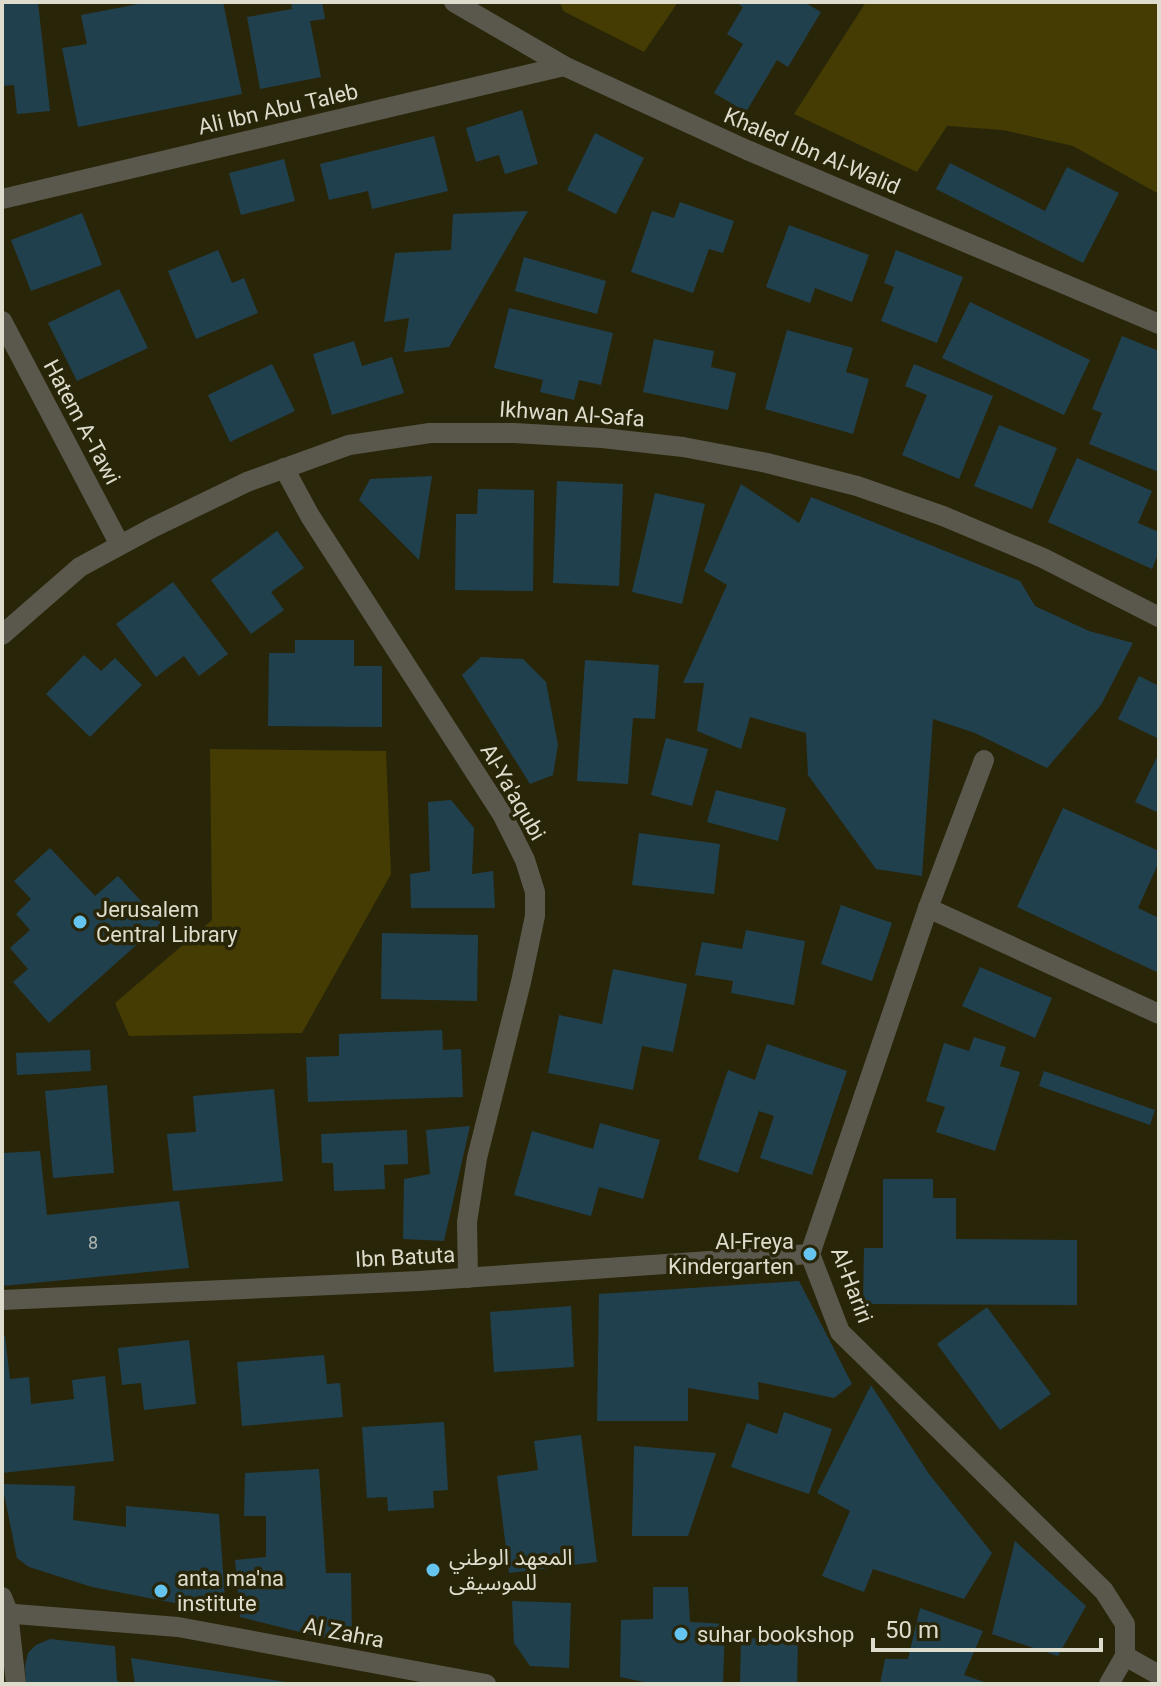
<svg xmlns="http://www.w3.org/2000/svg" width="1161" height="1686" font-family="Roboto,'Noto Sans Arabic',sans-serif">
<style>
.green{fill:#443c03}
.building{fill:#21404e}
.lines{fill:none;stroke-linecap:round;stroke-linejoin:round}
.minor{stroke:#5a584c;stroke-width:20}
.poi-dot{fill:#65c5ee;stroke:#292509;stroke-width:3}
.labels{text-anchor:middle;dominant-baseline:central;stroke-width:7;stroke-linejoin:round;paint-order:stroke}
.number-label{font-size:18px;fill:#afb5ac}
.street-label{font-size:22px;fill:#dedccc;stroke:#292509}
.poi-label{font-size:22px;fill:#dedccc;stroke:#292509;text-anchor:start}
</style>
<rect width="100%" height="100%" fill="#292509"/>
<!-- green -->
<g class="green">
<polygon points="560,2 678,2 644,52 563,11"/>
<polygon points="866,2 1159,2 1159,194 1073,146 1003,130 947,126 917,172 794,114"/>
<polygon points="210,749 386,751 391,874 302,1033 129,1036 115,1003 212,920"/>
</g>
<!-- building -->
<g class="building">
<polygon points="2,2 38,2 50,111 17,114 14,85 2,86"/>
<polygon points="149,2 223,2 242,94 78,127 62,48 87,44 81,15"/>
<polygon points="291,2 322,2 325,19 310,21 321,77 260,89 247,17 292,9"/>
<polygon points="735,2 804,2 821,12 788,67 777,60 746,112 714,93 743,44 727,34 743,7"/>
<polygon points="522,110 538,164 505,174 499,155 476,162 466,128"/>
<polygon points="595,133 644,158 616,214 567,190"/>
<polygon points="434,136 448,191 372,209 368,191 329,200 320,164"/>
<polygon points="284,159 295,201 241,215 229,173"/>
<polygon points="950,163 1045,211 1067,167 1119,193 1083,263 936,189"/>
<polygon points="680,202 734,221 723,253 709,249 693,293 631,272 652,211 674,218"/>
<polygon points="528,211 449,347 404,352 409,318 384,322 395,253 451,250 453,214"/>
<polygon points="82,213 102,265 31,291 11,240"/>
<polygon points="789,225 869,255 852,302 815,288 810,303 766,287"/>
<polygon points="218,250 232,283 244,278 258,313 196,339 168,271"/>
<polygon points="896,250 963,277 937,343 881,321 894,287 884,283"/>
<polygon points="524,257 606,281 597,314 515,291"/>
<polygon points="119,289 148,348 77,381 48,323"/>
<polygon points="970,302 1090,360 1064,415 942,358"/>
<polygon points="509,308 613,333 601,385 579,380 574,400 540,392 543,380 494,368"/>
<polygon points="787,330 853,348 846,372 869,379 853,434 765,409"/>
<polygon points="1122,336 1159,351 1159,472 1089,444 1102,413 1092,409"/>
<polygon points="654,339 714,351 711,367 736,373 728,410 643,392"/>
<polygon points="354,341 362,366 392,357 404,393 332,415 313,354"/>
<polygon points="272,364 295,411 230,442 208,395"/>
<polygon points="914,364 993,396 959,479 902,455 927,395 905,386"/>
<polygon points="999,425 1057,448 1032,509 974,486"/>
<polygon points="1077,458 1152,491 1138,523 1159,532 1159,552 1152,569 1048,522"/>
<polygon points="432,476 419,560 359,500 370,479"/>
<polygon points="557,481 623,484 619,586 553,583"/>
<polygon points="741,484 799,523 811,497 1020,581 1035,606 1089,631 1133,643 1101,705 1047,768 975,733 933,719 922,876 876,869 808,775 806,733 750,717 741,749 697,731 704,683 683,683 727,585 704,571"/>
<polygon points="478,489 534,490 533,591 455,590 456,514 477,514"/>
<polygon points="655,493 705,504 682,604 632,592"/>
<polygon points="277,531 304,568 271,592 284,610 251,634 211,580"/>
<polygon points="173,582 228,654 199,676 184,656 156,677 116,624"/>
<polygon points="295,640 354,640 354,666 382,666 382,727 268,726 269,653 295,653"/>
<polygon points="84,655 101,671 115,658 142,685 90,737 46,694"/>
<polygon points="481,657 523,659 546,682 558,745 553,775 530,784 462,675"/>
<polygon points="585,660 659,665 655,719 633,718 628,784 577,781"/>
<polygon points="1139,676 1159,686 1159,739 1118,719"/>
<polygon points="666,738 708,749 692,806 651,795"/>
<polygon points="1159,753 1159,813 1135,802"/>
<polygon points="716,790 786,808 778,841 707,822"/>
<polygon points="451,800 474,828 472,874 493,871 495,908 411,908 410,874 430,871 428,802"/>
<polygon points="1063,808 1159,851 1159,862 1138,908 1159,918 1159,973 1017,907"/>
<polygon points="639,833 720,844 714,894 632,885"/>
<polygon points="50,848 95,896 118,876 161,923 49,1023 13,982 28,969 10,948 30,930 16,914 31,899 14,881"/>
<polygon points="841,905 892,923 872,981 821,964"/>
<polygon points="746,930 805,941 794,1005 731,993 733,981 695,975 702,942 742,949"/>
<polygon points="382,933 478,935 477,1001 381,999"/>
<polygon points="980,967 1052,998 1035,1038 962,1006"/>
<polygon points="613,969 687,984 673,1052 642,1046 633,1090 548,1073 559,1015 602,1024"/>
<polygon points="442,1030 443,1050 461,1049 463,1097 308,1102 306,1057 339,1056 339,1034"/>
<polygon points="974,1037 1006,1047 1000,1066 1020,1072 995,1151 936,1132 945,1107 926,1101 944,1043 969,1051"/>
<polygon points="767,1044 847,1071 812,1175 760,1158 774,1116 759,1111 738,1173 698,1159 728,1070 755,1080"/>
<polygon points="90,1050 91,1071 17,1075 16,1053"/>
<polygon points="1044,1071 1155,1110 1150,1125 1039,1086"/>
<polygon points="107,1085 114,1173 53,1178 45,1091"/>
<polygon points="274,1089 283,1181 173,1191 167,1134 196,1132 193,1096"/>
<polygon points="600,1123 660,1140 643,1199 599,1187 591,1216 514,1195 532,1131 593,1149"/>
<polygon points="470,1126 444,1241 403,1239 404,1179 430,1174 426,1130"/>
<polygon points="407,1130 408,1164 384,1165 385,1189 334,1191 333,1163 322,1163 321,1134"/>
<polygon points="40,1151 47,1215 179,1201 189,1268 2,1286 3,1153"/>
<polygon points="883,1179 933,1179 933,1198 956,1198 956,1239 1077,1240 1077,1305 863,1304 864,1248 883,1248"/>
<polygon points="799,1281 852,1384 834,1398 758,1382 759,1400 688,1388 688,1421 597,1421 599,1294"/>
<polygon points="571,1306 574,1367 494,1372 490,1312"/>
<polygon points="987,1307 1051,1394 1000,1430 937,1344"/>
<polygon points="2,1336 5,1336 10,1379 29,1377 31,1404 74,1399 72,1380 105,1376 114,1461 2,1473"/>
<polygon points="189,1340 196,1404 144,1410 141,1383 122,1385 118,1348"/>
<polygon points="324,1355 327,1384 340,1383 343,1417 242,1426 237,1362"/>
<polygon points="871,1385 929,1474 992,1553 964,1599 873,1569 864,1592 822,1576 850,1511 817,1493"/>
<polygon points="784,1412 832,1429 809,1494 731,1467 747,1423 777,1434"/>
<polygon points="444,1422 448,1490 433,1491 434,1508 388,1511 387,1497 367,1498 362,1427"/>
<polygon points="581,1435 597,1562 509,1573 497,1476 538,1470 534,1441"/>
<polygon points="634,1446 716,1453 688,1536 632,1536"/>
<polygon points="319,1469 326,1573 351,1573 352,1645 240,1617 235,1560 266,1557 266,1516 244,1516 245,1473"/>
<polygon points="2,1484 75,1486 73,1520 126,1527 126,1506 219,1514 226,1613 92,1587 29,1567 17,1558"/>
<polygon points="1015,1541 1086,1606 1058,1656 992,1634"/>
<polygon points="653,1587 688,1587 690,1622 725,1624 723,1684 654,1684 620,1677 621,1620 653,1619"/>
<polygon points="512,1601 571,1603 569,1668 530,1666 514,1643"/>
<polygon points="920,1608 983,1631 964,1675 990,1684 880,1684 885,1659 908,1659"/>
<polygon points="741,1638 798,1640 797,1684 740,1684"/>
<polygon points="50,1639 115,1646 117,1680 122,1684 26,1684 25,1666 28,1653 36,1645"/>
<polygon points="131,1658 286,1682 286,1684 135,1684"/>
</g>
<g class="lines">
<!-- minor -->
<g class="minor">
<polyline points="454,2 564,66 747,150 1159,324"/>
<polyline points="2,199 564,66"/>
<polyline points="2,321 120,545"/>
<polyline points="284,468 310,516 502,814 525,860 535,892 535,916 521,982 477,1158 467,1222 468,1278"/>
<polyline points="2,635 80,567 152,528 247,482 349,445 430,433 514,433 602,438 683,447 767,463 857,486 943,516 1043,558 1159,617"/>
<polyline points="984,760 928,908 810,1254 840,1332 1104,1591 1125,1624 1125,1656 1109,1684"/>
<polyline points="928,908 1159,1014"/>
<polyline points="2,1300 419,1281 810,1254"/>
<polyline points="2,1597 8,1612 16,1684"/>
<polyline points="2,1613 178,1627 486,1684"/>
<polyline points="1125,1656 1159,1675"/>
</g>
</g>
<!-- markers -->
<g class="poi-dot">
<circle cx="80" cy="922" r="8"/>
<circle cx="810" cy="1254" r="8"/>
<circle cx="433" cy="1570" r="8"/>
<circle cx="161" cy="1591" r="8"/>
<circle cx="681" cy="1634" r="8"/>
</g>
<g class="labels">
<!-- number labels -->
<g class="number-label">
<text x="93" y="1242">8</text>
</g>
<!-- street labels -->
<g class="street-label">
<text transform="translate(278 109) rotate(-13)">Ali Ibn Abu Taleb</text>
<text transform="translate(812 151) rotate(23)">Khaled Ibn Al-Walid</text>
<text transform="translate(572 414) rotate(4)">Ikhwan Al-Safa</text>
<text transform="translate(82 422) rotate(62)">Hatem A-Tawi</text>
<text transform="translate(513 792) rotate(60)">Al-Ya'aqubi</text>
<text transform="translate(405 1257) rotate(-3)">Ibn Batuta</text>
<text transform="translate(852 1285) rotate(69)">Al-Hariri</text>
<text transform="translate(344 1633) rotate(11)">Al Zahra</text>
</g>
<!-- poi labels -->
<g class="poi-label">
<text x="96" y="909">Jerusalem<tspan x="96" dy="25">Central Library</tspan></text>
<text x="794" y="1241" text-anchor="end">Al-Freya<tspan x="794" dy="25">Kindergarten</tspan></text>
<text x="449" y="1557">المعهد الوطني<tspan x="449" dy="25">للموسيقى</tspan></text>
<text x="177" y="1578">anta ma'na<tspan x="177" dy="25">institute</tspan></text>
<text x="697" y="1634">suhar bookshop</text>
</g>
</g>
<!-- border -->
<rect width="1161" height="1686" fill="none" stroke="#dedccc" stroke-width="8"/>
<!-- scale -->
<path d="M873 1638v12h228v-12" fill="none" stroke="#dedccc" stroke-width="4"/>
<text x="885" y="1638" font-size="24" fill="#dedccc" stroke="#292509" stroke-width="6" paint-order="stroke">50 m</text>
</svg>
